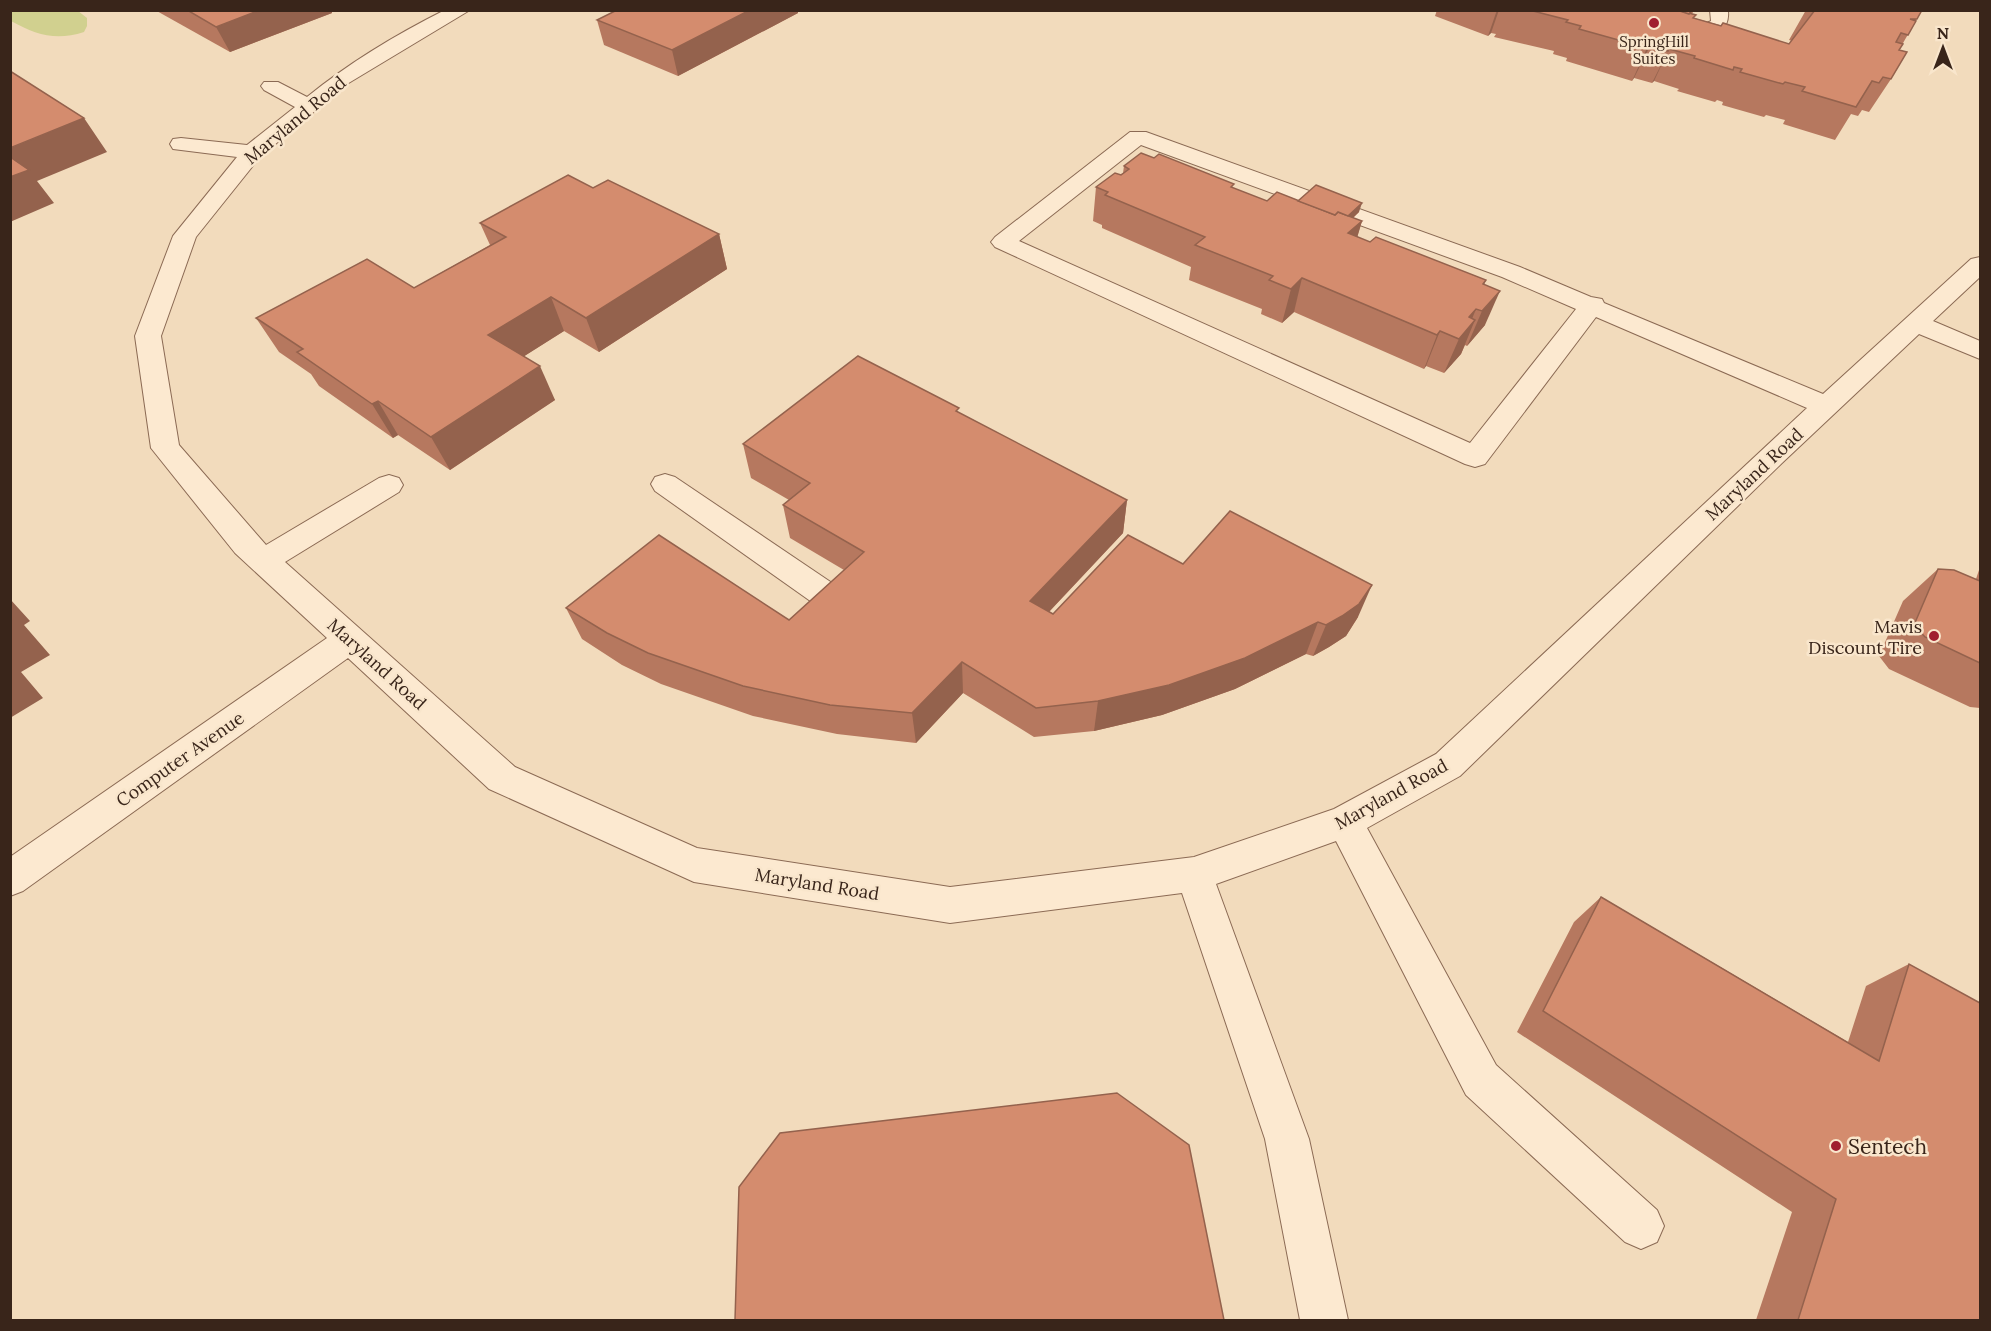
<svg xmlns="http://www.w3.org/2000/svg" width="1991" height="1331" font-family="Lora,serif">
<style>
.green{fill:#d1d08f}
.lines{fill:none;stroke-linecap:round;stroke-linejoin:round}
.minor-casing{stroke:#8b6a54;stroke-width:2}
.minor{fill:#fce9d0;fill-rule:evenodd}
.wall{fill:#b6785f}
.shaded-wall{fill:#94624d}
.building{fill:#d48c6e;stroke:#94624d;stroke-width:1.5}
.poi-dot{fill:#a01e2f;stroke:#f9e6cc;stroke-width:2}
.labels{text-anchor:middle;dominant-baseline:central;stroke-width:5;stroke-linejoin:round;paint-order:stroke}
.far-poi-label{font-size:15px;fill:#39251a;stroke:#f9e6cc}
.street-label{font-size:18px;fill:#39251a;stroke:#f9e6cc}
.poi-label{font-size:18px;fill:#39251a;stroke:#f9e6cc;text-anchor:end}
.near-poi-label{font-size:21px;fill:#39251a;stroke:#f9e6cc;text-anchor:start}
</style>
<rect width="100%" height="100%" fill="#f2dbbc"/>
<!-- green -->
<path class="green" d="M10,11H78L87,18V26L84,32C56,41 36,35 11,21Z"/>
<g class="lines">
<defs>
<g id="minor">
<path d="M445,10H470L347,84L260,157L196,237L161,336L179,445L266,545L379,478L389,475L399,478L403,485L399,492L285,562L515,767L697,848L950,887L1194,857L1334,809L1436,754L1807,408L1596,317L1485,464L1475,467L1465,464L995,247L991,242L995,237L1130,132H1146L1520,267L1591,297L1602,299L1604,303L1823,394L1971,259L1980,257V277L1933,321L1980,341V359L1919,334L1782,463L1460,776L1367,828L1496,1065L1657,1210L1664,1226L1657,1242L1641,1249L1625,1242L1466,1095L1336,841L1216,884L1309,1139L1348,1320H1300L1265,1139L1182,893L950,923L694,882L489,789L348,658L23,891L10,896V857L327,638L235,553L151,448L135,336L173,236L237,157L173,149L170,144L173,139L181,138L247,145L295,107L264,90L261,86L264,82H278L307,97C349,63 397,34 445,10ZM1141,145L1502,277L1576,309L1470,443L1019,241Z"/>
<path d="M1710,10H1728C1731,42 1696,35 1674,30L1672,26L1681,20L1707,23L1711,21Z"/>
<polygon points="665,474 675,477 838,587 843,596 838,605 827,608 816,605 655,491 651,484 655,477"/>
</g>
</defs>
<!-- minor casing -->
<use href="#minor" class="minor-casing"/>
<!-- minor -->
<use href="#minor" class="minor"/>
</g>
<!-- wall -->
<g class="wall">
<polygon points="155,10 331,10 332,13 230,52"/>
<polygon points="617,10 798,10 798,13 678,76 604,45 597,20"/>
<polygon points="1437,10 1694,10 1692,14 1694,18 1789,44 1792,41 1789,40 1806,10 1922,10 1899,50 1891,79 1869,112 1862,110 1858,116 1851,114 1835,140 1783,124 1785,120 1766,115 1764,117 1722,105 1723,102 1717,100 1715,102 1677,91 1679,89 1654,81 1652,83 1634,78 1632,81 1566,61 1567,58 1553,54 1554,51 1494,37 1496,34 1491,33 1488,36 1435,16"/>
<polygon points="1124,166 1233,188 1267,201 1298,201 1359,212 1353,218 1362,221 1357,237 1484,285 1485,325 1467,346 1465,345 1461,354 1444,373 1426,366 1424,369 1294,312 1282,323 1261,314 1262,309 1189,280 1191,267 1102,228 1102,225 1093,221 1096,187 1123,173"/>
<polygon points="593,188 719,234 727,269 599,352 564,331 524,356 555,400 450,470 398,435 393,438 319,386 311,374 279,352 256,318 414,288 490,245 480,223"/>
<polygon points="959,413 1127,500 1123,533 1049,612 1053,614 1183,564 1358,617 1346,636 1329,647 1313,656 1306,654 1235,689 1162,715 1094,731 1034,737 963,693 916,743 837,734 753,716 661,684 622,665 582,639 566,608 789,620 844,570 790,538 783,505 789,500 751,478 743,444"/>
<polygon points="1980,567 1980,708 1970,707 1889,669 1879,656 1903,601 1938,569 1976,579"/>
<polygon points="1601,897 1848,1042 1866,986 1909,964 1980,1320 1756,1320 1792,1212 1517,1032 1574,922"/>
</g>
<!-- shaded-wall -->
<g class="shaded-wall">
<polygon points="260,10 331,10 332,13 230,52 216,27"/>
<polygon points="750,10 798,10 798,13 678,76 672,50"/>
<polygon points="1497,10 1499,10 1491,33 1488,36"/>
<polygon points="1650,46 1634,78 1632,81 1647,48"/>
<polygon points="1669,49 1654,81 1652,83"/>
<polygon points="84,118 107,152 37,181 54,203 10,222 10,148"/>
<polygon points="1362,203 1359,212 1321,247 1324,238"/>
<polygon points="1362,221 1352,255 1348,233"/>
<polygon points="719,234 727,269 599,352 586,318"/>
<polygon points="1302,278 1294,312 1282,323 1291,289"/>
<polygon points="1486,280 1472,313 1476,309 1468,329 1475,320 1461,354 1444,373 1483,284"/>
<polygon points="1500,291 1485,325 1467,346 1482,311"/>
<polygon points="551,297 564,331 504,369 488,335"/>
<polygon points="1440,331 1426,366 1424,369 1437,335"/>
<polygon points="540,366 555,400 450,470 431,437"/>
<polygon points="378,401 398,435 393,438 372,404"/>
<polygon points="1127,500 1123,533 1029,633 1030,601"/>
<polygon points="1372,585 1358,617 1346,636 1329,647 1313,656 1326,625"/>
<polygon points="10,599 30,621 24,625 50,655 21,672 43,698 10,718"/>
<polygon points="1318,622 1306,654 1235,689 1162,715 1094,731 1098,701"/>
<polygon points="962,662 963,693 916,743 912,713"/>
</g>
<!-- building -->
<g class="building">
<polygon points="187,10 260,10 216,27"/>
<polygon points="617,10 750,10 672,50 597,20"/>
<polygon points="1529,10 1677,10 1696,15 1693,18 1721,26 1723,23 1789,44 1815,10 1922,10 1917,19 1910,19 1916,21 1908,35 1901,33 1896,42 1903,44 1899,50 1907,52 1891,79 1883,77 1879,83 1872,81 1856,107 1802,91 1805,87 1785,82 1783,84 1740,72 1742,69 1734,67 1733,70 1694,58 1695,56 1669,49 1668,51 1650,46 1647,48 1579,29 1581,26 1566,22 1568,20"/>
<polygon points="1677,10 1692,10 1689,14"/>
<polygon points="10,71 84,118 10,148"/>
<polygon points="1141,153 1154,158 1159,154 1234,184 1231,187 1267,201 1277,192 1335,215 1338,212 1362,221 1348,233 1370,242 1376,237 1486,280 1483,284 1500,291 1482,311 1476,309 1469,317 1475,320 1459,339 1440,331 1437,335 1302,278 1291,289 1269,280 1273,276 1195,245 1205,237 1105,195 1108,192 1096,187 1115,173 1121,175 1129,169 1124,166"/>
<polygon points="10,157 29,170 10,177"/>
<polygon points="568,175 593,188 608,180 719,234 586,318 551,297 488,335 540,366 431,437 378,401 372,404 297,352 303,349 256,318 367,259 414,288 506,237 480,223"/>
<polygon points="1316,185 1362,203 1348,216 1338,212 1335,215 1298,201"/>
<polygon points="858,356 959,408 956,411 1127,500 1030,601 1053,614 1128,535 1183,564 1230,511 1372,585 1359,604 1342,616 1326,625 1318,622 1245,658 1169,685 1098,701 1036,708 962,662 912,713 830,705 743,686 648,653 607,633 566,608 659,535 789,620 864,552 783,505 810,483 743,444"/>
<polygon points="1938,569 1954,570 1980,581 1980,663 1925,637 1914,625"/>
<polygon points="1601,897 1879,1061 1909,964 1980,1003 1980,1320 1798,1320 1836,1199 1543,1011"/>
<polygon points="1117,1093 1189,1145 1224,1320 735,1320 739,1187 780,1133"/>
</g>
<!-- markers -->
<g class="poi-dot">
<circle cx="1654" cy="23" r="6"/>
<circle cx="1934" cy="636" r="6"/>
<circle cx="1836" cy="1146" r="6"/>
</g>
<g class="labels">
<!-- far-poi labels -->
<g class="far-poi-label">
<text x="1654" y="41">SpringHill<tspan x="1654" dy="17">Suites</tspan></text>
</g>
<!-- street labels -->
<g class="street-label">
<text transform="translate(295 120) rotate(-40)">Maryland Road</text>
<text transform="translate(1754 474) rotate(-43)">Maryland Road</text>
<text transform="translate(377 664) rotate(42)">Maryland Road</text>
<text transform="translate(180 759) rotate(-35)">Computer Avenue</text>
<text transform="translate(1391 794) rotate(-29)">Maryland Road</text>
<text transform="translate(817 884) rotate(9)">Maryland Road</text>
</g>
<!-- poi labels -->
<g class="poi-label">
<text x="1922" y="626">Mavis<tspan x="1922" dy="21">Discount Tire</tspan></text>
</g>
<!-- near-poi labels -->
<g class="near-poi-label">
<text x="1848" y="1146">Sentech</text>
</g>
</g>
<!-- border -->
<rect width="1991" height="1331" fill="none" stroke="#39251a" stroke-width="24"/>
<!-- north arrow -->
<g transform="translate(1943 48)" stroke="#f9e6cc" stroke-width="4.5" paint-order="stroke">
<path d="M0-4.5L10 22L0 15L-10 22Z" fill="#39251a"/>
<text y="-9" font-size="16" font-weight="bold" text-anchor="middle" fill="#39251a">N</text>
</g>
</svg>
